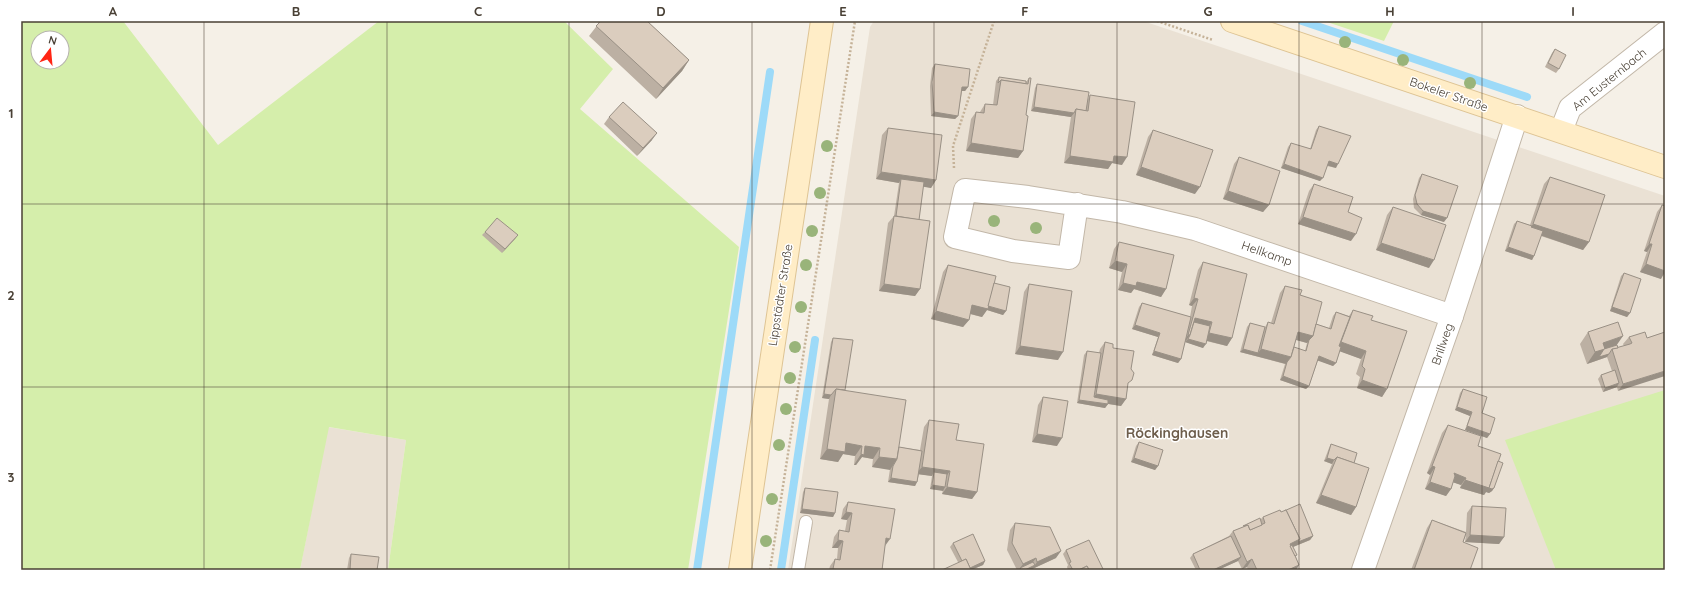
<svg xmlns="http://www.w3.org/2000/svg" width="1686" height="591" font-family="Quicksand,sans-serif">
<style>
.residential{fill:#eae1d4}
.green{fill:#d5eeab;fill-rule:evenodd}
.lines{fill:none;stroke-linecap:round;stroke-linejoin:round}
.stream{stroke:#9ddaf8;stroke-width:8}
.lane-casing{stroke:#c2b7a8;stroke-width:14}
.street-casing{stroke:#c2b7a8;stroke-width:24}
.secondary-casing{stroke:#dec494;stroke-width:24}
.path{stroke:#c5b298;stroke-width:2.5;stroke-dasharray:2 2;stroke-linecap:butt}
.lane{stroke:#fff;stroke-width:12}
.street{stroke:#fff;stroke-width:22}
.secondary{stroke:#ffedc7;stroke-width:22}
.tree{fill:#99b47a}
.wall{fill:#bcb0a3;fill-rule:evenodd}
.shaded-wall{fill:#999085}
.building{fill:#dbcdbe;stroke:#999085}
.grid{fill:none;stroke:#494035;stroke-width:1;stroke-opacity:0.55}
.labels{text-anchor:middle;dominant-baseline:central;stroke-width:3;stroke-linejoin:round;paint-order:stroke}
.street-label{font-size:12px;fill:#494035;stroke:#fff}
.quarter-label{font-size:14px;font-weight:bold;fill:#6d5d4b;stroke:#fff}
.neatline{fill:none;stroke:#494035;stroke-width:1.5}
.grid-label{font-size:13px;text-anchor:middle;font-weight:bold;fill:#494035}
</style>
<rect width="100%" height="100%" fill="#f5f0e7"/>
<!-- residential -->
<g class="residential">
<polygon points="874,21 1143,21 1665,196 1665,570 788,570 870,27"/>
<polygon points="328,427 406,440 388,570 300,570"/>
</g>
<!-- green -->
<g class="green">
<path d="M21,21H123L218,145L379,21H564L613,69L580,109L739,247L688,570H388L406,440L329,427L300,570H21ZM38,38H62V62H38Z"/>
<polygon points="1324,21 1394,21 1384,41"/>
<polygon points="1665,390 1665,570 1556,570 1505,440"/>
</g>
<g class="lines">
<!-- stream -->
<g class="stream">
<polyline points="1302,21 1527,97"/>
<polyline points="697,570 770,72"/>
<polyline points="781,570 815,340"/>
</g>
<defs>
<polyline id="lane" points="798,570 806,522"/>
<g id="street">
<polyline points="1561,131 1570,108 1665,33"/>
<polyline points="1077,204 1069,258 1013,251 955,237 965,190 1028,197 1122,212 1195,229 1452,316"/>
<polyline points="1363,570 1452,316 1517,116"/>
</g>
<g id="secondary">
<polyline points="1232,21 1665,167"/>
<polyline points="740,570 822,21"/>
</g>
</defs>
<!-- lane casing -->
<use href="#lane" class="lane-casing"/>
<!-- street casing -->
<use href="#street" class="street-casing"/>
<!-- secondary casing -->
<use href="#secondary" class="secondary-casing"/>
<!-- path -->
<g class="path">
<polyline points="1157,21 1213,40"/>
<polyline points="954,168 953,146 994,21"/>
<polyline points="770,570 855,21"/>
</g>
<!-- lane -->
<use href="#lane" class="lane"/>
<!-- street -->
<use href="#street" class="street"/>
<!-- secondary -->
<use href="#secondary" class="secondary"/>
</g>
<!-- trees -->
<g class="tree">
<circle cx="1345" cy="42" r="6"/>
<circle cx="1403" cy="60" r="6"/>
<circle cx="1470" cy="83" r="6"/>
<circle cx="827" cy="146" r="6"/>
<circle cx="820" cy="193" r="6"/>
<circle cx="994" cy="221" r="6"/>
<circle cx="1036" cy="228" r="6"/>
<circle cx="812" cy="231" r="6"/>
<circle cx="806" cy="265" r="6"/>
<circle cx="801" cy="307" r="6"/>
<circle cx="795" cy="347" r="6"/>
<circle cx="790" cy="378" r="6"/>
<circle cx="786" cy="409" r="6"/>
<circle cx="779" cy="445" r="6"/>
<circle cx="772" cy="499" r="6"/>
<circle cx="766" cy="541" r="6"/>
</g>
<!-- wall -->
<g class="wall">
<polygon points="596,21 647,21 689,60 682,71 656,99 589,36 599,23"/>
<polygon points="1555,49 1559,69 1556,73 1545,67 1552,53"/>
<polygon points="935,64 968,87 965,91 962,91 958,116 955,119 931,116 930,86 932,68"/>
<polygon points="999,77 1026,82 1029,78 1023,151 1018,158 966,151 971,119 976,112 980,112 985,104 993,105 996,81"/>
<polygon points="1037,84 1088,99 1090,95 1122,165 1112,163 1108,169 1064,163 1071,117 1031,111 1035,88"/>
<polygon points="609,117 652,140 637,156 604,124"/>
<polygon points="1319,126 1336,168 1327,166 1320,181 1281,168 1288,147 1291,143 1310,149 1316,130"/>
<polygon points="888,128 936,180 931,188 923,186 919,220 920,289 915,296 879,291 888,223 894,216 899,183 876,179 882,135"/>
<polygon points="1153,130 1195,194 1136,175 1148,137"/>
<polygon points="1239,157 1269,205 1263,212 1223,199 1234,164"/>
<polygon points="1422,174 1444,222 1421,215 1414,208 1413,199 1419,178"/>
<polygon points="1550,177 1589,242 1583,250 1541,236 1534,256 1532,260 1505,251 1514,224 1517,221 1530,225 1544,184"/>
<polygon points="1314,184 1348,212 1351,241 1298,224 1309,191"/>
<polygon points="1662,205 1661,279 1640,272 1647,252 1644,251 1657,212"/>
<polygon points="1393,207 1429,268 1376,250 1387,215"/>
<polygon points="485,232 518,235 502,253 482,235"/>
<polygon points="1119,242 1166,289 1161,297 1134,289 1131,293 1118,290 1122,272 1109,268 1114,249"/>
<polygon points="1203,262 1232,338 1227,346 1206,341 1203,348 1185,342 1181,359 1178,363 1152,355 1158,337 1132,329 1139,307 1142,303 1190,317 1192,306 1189,305 1198,270"/>
<polygon points="948,265 994,283 1006,311 1003,315 987,310 982,317 970,314 969,320 963,327 931,319 943,272"/>
<polygon points="1624,273 1630,313 1627,317 1610,311 1621,276"/>
<polygon points="1029,284 1058,360 1015,354 1024,292"/>
<path d="M1285,286L1300,295L1316,324L1329,328L1333,316L1336,312L1349,316L1353,310L1371,320L1387,389L1382,397L1357,388L1360,377L1356,374L1361,359L1340,351L1336,363L1333,366L1318,360L1309,386L1306,389L1280,380L1285,364L1240,352L1247,327L1250,323L1265,327L1268,322L1271,323L1280,293ZM1296,340L1307,343L1305,351L1294,347Z"/>
<polygon points="1588,332 1617,345 1618,348 1624,346 1623,344 1629,337 1647,338 1665,332 1618,391 1617,387 1603,392 1598,379 1601,375 1612,371 1607,357 1587,364 1580,344"/>
<polygon points="833,338 845,390 899,447 920,450 924,427 929,420 956,440 977,492 972,499 942,494 943,490 930,489 932,476 919,474 917,482 915,486 888,482 890,469 872,467 873,459 862,457 856,465 854,465 855,456 843,454 838,462 820,459 829,399 822,398 831,342"/>
<polygon points="1105,342 1128,386 1126,399 1121,406 1108,404 1105,408 1077,403 1084,355 1087,351 1099,353 1100,349"/>
<polygon points="1463,389 1482,413 1490,434 1487,438 1465,430 1470,416 1455,410 1460,393"/>
<polygon points="1043,397 1057,446 1032,442 1038,405"/>
<polygon points="1448,425 1478,446 1498,461 1494,488 1492,491 1489,493 1486,492 1484,495 1460,488 1461,485 1453,482 1451,489 1446,496 1425,489 1430,475 1427,473 1442,433"/>
<polygon points="1139,442 1158,466 1155,470 1131,462 1136,446"/>
<polygon points="1331,444 1354,463 1356,507 1351,515 1316,503 1332,464 1324,461 1329,448"/>
<polygon points="805,488 835,513 833,517 800,513 803,492"/>
<polygon points="848,502 885,546 882,570 829,570 830,566 835,559 837,559 838,548 832,548 834,537 839,530 845,531 847,520 841,519 843,509"/>
<polygon points="1472,506 1504,537 1499,544 1465,542 1466,535 1463,542 1470,570 1411,570 1427,528 1432,520 1466,532 1467,513"/>
<polygon points="1281,512 1313,536 1310,540 1293,547 1296,557 1299,565 1296,570 1248,570 1247,567 1242,569 1238,561 1218,570 1196,570 1190,558 1193,554 1229,536 1233,531 1260,520 1263,517"/>
<polygon points="1015,523 1056,558 1030,570 1017,570 1007,550 1010,530"/>
<polygon points="953,543 985,561 983,565 971,570 958,562 950,547"/>
<polygon points="1066,550 1103,570 1068,570 1067,567 1068,565 1063,554"/>
<polygon points="351,554 377,570 347,570 349,558"/>
</g>
<!-- shaded-wall -->
<g class="shaded-wall">
<polygon points="689,60 682,71 656,99 663,88"/>
<polygon points="962,87 968,87 965,91 960,91"/>
<polygon points="1034,107 1074,113 1071,117 1031,111"/>
<polygon points="934,112 958,116 955,119 931,116"/>
<polygon points="657,133 652,140 637,156 643,148"/>
<polygon points="971,143 1023,151 1018,158 966,151"/>
<polygon points="1070,156 1114,156 1127,157 1122,165 1112,163 1108,169 1064,163"/>
<polygon points="1329,161 1338,164 1336,168 1326,165"/>
<polygon points="1284,164 1323,178 1320,181 1281,168"/>
<polygon points="1141,167 1200,187 1195,194 1136,175"/>
<polygon points="881,172 936,180 931,188 901,183 901,179 899,183 876,179"/>
<polygon points="1228,191 1269,205 1263,212 1223,199"/>
<polygon points="1423,211 1447,218 1444,222 1421,215"/>
<polygon points="1303,217 1356,234 1351,241 1298,224"/>
<polygon points="1533,224 1589,242 1583,250 1528,231"/>
<polygon points="518,235 515,239 502,253 505,249"/>
<polygon points="1381,243 1434,260 1429,268 1376,250"/>
<polygon points="1649,244 1652,244 1647,252 1644,251"/>
<polygon points="1508,247 1534,256 1532,260 1505,251"/>
<polygon points="1115,261 1127,264 1122,272 1109,268"/>
<polygon points="1646,264 1665,271 1665,272 1661,279 1640,272"/>
<polygon points="1137,282 1166,289 1161,297 1134,289 1131,293 1118,290 1123,283"/>
<polygon points="884,284 920,289 915,296 879,291"/>
<polygon points="1194,298 1198,299 1192,306 1189,305"/>
<polygon points="972,305 987,306 1006,311 1003,315 987,310 982,317 967,313"/>
<polygon points="1612,307 1630,313 1627,317 1610,311"/>
<polygon points="936,311 969,320 963,327 931,319"/>
<polygon points="1195,318 1212,322 1207,330 1191,326"/>
<polygon points="1135,325 1160,333 1158,337 1132,329"/>
<polygon points="1298,332 1313,336 1307,343 1293,339"/>
<polygon points="1209,333 1232,338 1227,346 1204,340"/>
<polygon points="1188,335 1190,335 1185,342 1183,342"/>
<polygon points="1623,336 1614,349 1602,353 1609,354 1607,357 1587,364 1595,352 1603,343"/>
<polygon points="1188,339 1206,344 1203,348 1185,342"/>
<polygon points="1341,342 1366,351 1361,359 1336,350"/>
<polygon points="1020,346 1063,352 1058,360 1015,354"/>
<polygon points="1243,349 1258,353 1261,349 1291,357 1286,364 1240,352"/>
<polygon points="1154,351 1181,359 1178,363 1152,355"/>
<polygon points="1319,356 1336,363 1333,366 1316,360"/>
<polygon points="1665,371 1665,376 1618,391 1623,384"/>
<polygon points="1283,376 1309,386 1306,389 1280,380"/>
<polygon points="1362,380 1387,389 1382,397 1357,388"/>
<polygon points="1619,383 1617,387 1603,392 1605,388"/>
<polygon points="824,394 831,395 829,399 822,398"/>
<polygon points="1096,394 1126,399 1121,406 1091,401"/>
<polygon points="1079,400 1108,404 1105,408 1077,403"/>
<polygon points="1457,407 1472,412 1470,416 1455,410"/>
<polygon points="1467,426 1490,434 1487,438 1465,430"/>
<polygon points="1037,434 1062,438 1057,446 1032,442"/>
<polygon points="846,443 862,446 855,456 843,454 838,462 820,459 827,449"/>
<polygon points="865,446 880,448 873,459 862,457 856,465 854,465 861,454"/>
<polygon points="879,457 897,459 890,470 872,467"/>
<polygon points="1134,458 1158,466 1155,470 1131,462"/>
<polygon points="1327,458 1334,460 1332,464 1324,461"/>
<polygon points="1432,466 1435,467 1430,475 1427,473"/>
<polygon points="922,467 950,471 945,478 934,472 932,476 916,474"/>
<polygon points="1454,473 1466,478 1461,485 1449,481"/>
<polygon points="891,478 917,482 915,486 888,482"/>
<polygon points="1465,480 1494,488 1492,491 1489,493 1486,492 1484,495 1460,488"/>
<polygon points="1430,482 1451,489 1446,496 1425,489"/>
<polygon points="932,485 945,487 943,491 930,489"/>
<polygon points="947,487 977,492 972,499 942,494"/>
<polygon points="1321,495 1356,507 1351,515 1316,503"/>
<polygon points="802,509 835,513 833,517 800,513"/>
<polygon points="846,512 852,513 847,520 841,519"/>
<polygon points="1470,535 1504,537 1499,544 1465,542"/>
<polygon points="1313,536 1310,540 1288,549 1290,544 1300,539"/>
<polygon points="886,538 890,539 885,546"/>
<polygon points="838,540 843,541 838,548 832,548"/>
<polygon points="1061,551 1056,558 1030,570 1025,570 1035,565 1037,562"/>
<polygon points="1241,557 1238,561 1218,570 1213,570"/>
<polygon points="1036,558 1030,566 1020,568 1023,564"/>
<polygon points="1252,559 1247,567 1242,569 1247,562"/>
<polygon points="985,561 983,565 971,570 966,570"/>
<polygon points="1299,565 1296,570 1288,570"/>
</g>
<!-- building -->
<g class="building">
<polygon points="601,21 647,21 689,60 663,88 596,26"/>
<polygon points="1555,49 1566,55 1559,69 1548,63"/>
<polygon points="935,64 970,69 968,87 962,87 958,116 934,112 932,82"/>
<polygon points="999,77 1026,81 1026,84 1001,80 998,83"/>
<polygon points="1029,78 1031,78 1026,115 1028,116 1023,151 971,143 976,112 984,113 985,104 997,105 1001,80 1028,84"/>
<polygon points="1037,84 1089,92 1086,111 1076,109 1074,113 1034,107"/>
<polygon points="1090,95 1135,102 1127,157 1114,156 1113,162 1070,156 1076,109 1088,111"/>
<polygon points="623,102 657,133 643,148 609,117"/>
<polygon points="1319,126 1351,136 1338,164 1329,161 1323,178 1284,164 1291,143 1311,149"/>
<polygon points="888,128 942,135 936,180 881,172"/>
<polygon points="1153,130 1213,150 1200,187 1141,167"/>
<polygon points="1239,157 1280,171 1269,205 1228,191"/>
<polygon points="1422,174 1458,186 1447,218 1423,211 1417,204 1415,195"/>
<polygon points="1550,177 1605,195 1589,242 1533,224"/>
<polygon points="901,179 924,182 919,220 896,216"/>
<polygon points="1314,184 1353,197 1348,212 1362,218 1356,234 1303,217"/>
<polygon points="1662,205 1665,206 1665,271 1646,264 1652,244 1649,244"/>
<polygon points="1393,207 1446,225 1434,260 1381,243"/>
<polygon points="894,216 930,221 920,289 884,284"/>
<polygon points="497,218 518,235 505,249 485,232"/>
<polygon points="1517,221 1532,226 1531,227 1543,231 1534,256 1508,247"/>
<polygon points="1119,242 1174,255 1166,289 1137,282 1136,286 1123,283 1127,264 1115,261"/>
<polygon points="1203,262 1247,274 1232,338 1209,333 1212,322 1195,318 1190,335 1188,335 1198,299 1194,298"/>
<polygon points="948,265 996,276 988,309 972,305 969,320 936,311"/>
<polygon points="1624,273 1641,279 1630,313 1612,307"/>
<polygon points="994,283 1010,287 1006,311 988,306"/>
<polygon points="1029,284 1072,291 1063,352 1020,346"/>
<polygon points="1285,286 1302,290 1300,295 1322,302 1313,336 1298,332 1291,357 1261,349 1268,322 1274,324"/>
<polygon points="1142,303 1191,317 1181,359 1154,351 1160,333 1135,325"/>
<polygon points="1353,310 1373,316 1371,320 1407,331 1387,389 1362,380 1365,369 1362,366 1366,351 1341,342"/>
<polygon points="1336,312 1350,317 1339,346 1341,347 1336,363 1319,356 1309,386 1283,376 1287,362 1291,357 1294,347 1306,351 1309,340 1313,336 1316,324 1331,329"/>
<polygon points="1194,322 1210,326 1206,344 1188,339 1190,335"/>
<polygon points="1618,322 1623,336 1603,343 1605,349 1595,352 1588,332"/>
<polygon points="1250,323 1265,327 1258,353 1243,349"/>
<polygon points="1645,332 1647,338 1665,332 1665,371 1623,384 1612,349 1630,344 1632,343 1629,337"/>
<polygon points="833,338 853,340 845,390 836,389 831,395 824,394"/>
<polygon points="1105,342 1113,344 1113,348 1134,351 1131,369 1134,373 1132,380 1128,383 1126,399 1096,394"/>
<polygon points="1617,345 1618,348 1612,349 1609,354 1599,357 1604,349"/>
<polygon points="1087,351 1101,353 1094,397 1108,400 1108,404 1079,400"/>
<polygon points="1615,370 1619,383 1605,388 1601,375"/>
<polygon points="836,389 906,400 897,459 879,457 880,448 865,446 864,455 861,454 862,446 846,443 845,452 827,449"/>
<polygon points="1463,389 1487,397 1482,413 1495,418 1490,434 1467,426 1472,412 1457,407"/>
<polygon points="1043,397 1068,401 1062,438 1037,434"/>
<polygon points="929,420 959,424 956,440 984,444 977,492 947,487 950,471 922,467"/>
<polygon points="1448,425 1481,436 1478,446 1501,454 1489,488 1465,480 1466,478 1454,473 1455,476 1451,489 1430,482 1435,467 1432,466"/>
<polygon points="1139,442 1163,450 1158,466 1134,458"/>
<polygon points="1331,444 1357,453 1354,463 1337,457 1334,460 1327,458"/>
<polygon points="899,447 922,451 917,482 891,478 893,466 897,459"/>
<polygon points="1337,457 1369,468 1356,507 1321,495"/>
<polygon points="1498,461 1503,463 1494,488 1492,489 1489,488"/>
<polygon points="934,472 947,474 945,487 932,485"/>
<polygon points="805,488 838,492 835,513 802,509"/>
<polygon points="848,502 895,509 890,539 886,538 882,570 839,570 833,569 835,559 840,560 843,541 838,540 839,530 849,532 852,513 846,512"/>
<polygon points="1300,504 1313,536 1298,542 1300,539 1286,510 1284,511"/>
<polygon points="1472,506 1506,508 1504,537 1470,535"/>
<polygon points="1280,510 1281,512 1286,510 1300,539 1290,544 1299,565 1288,570 1257,570 1252,559 1247,562 1233,531 1248,525 1250,530 1265,523 1263,517"/>
<polygon points="1260,518 1262,525 1250,530 1248,525 1243,526"/>
<polygon points="1432,520 1466,533 1463,542 1478,548 1470,570 1414,570"/>
<polygon points="1015,523 1050,527 1061,551 1037,562 1036,558 1023,564 1012,543"/>
<polygon points="973,534 985,561 970,568 966,559 962,561 953,543"/>
<polygon points="1231,536 1241,557 1213,570 1200,570 1193,554"/>
<polygon points="1089,540 1103,569 1101,570 1089,570 1087,566 1079,570 1073,570 1069,563 1071,562 1066,550"/>
<polygon points="1292,545 1297,555 1295,556 1290,546"/>
<polygon points="351,554 379,557 377,570 350,570"/>
<polygon points="966,559 971,570 942,570"/>
<polygon points="1033,562 1035,565 1025,570 1021,570 1020,568"/>
<polygon points="1087,566 1089,570 1079,570"/>
</g>
<!-- grid -->
<path class="grid" d="M204,21V570M387,21V570M569,21V570M752,21V570M934,21V570M1117,21V570M1299,21V570M1482,21V570M21,204H1665M21,387H1665"/>
<g class="labels">
<!-- street labels -->
<g class="street-label">
<text transform="translate(1609 79) rotate(-39)">Am Eusternbach</text>
<text transform="translate(1449 94) rotate(19)">Bokeler Straße</text>
<text transform="translate(1267 253) rotate(19)">Hellkamp</text>
<text transform="translate(780 295) rotate(-81)">Lippstädter Straße</text>
<text transform="translate(1442 344) rotate(-71)">Brillweg</text>
</g>
<!-- quarter labels -->
<g class="quarter-label">
<text x="1177" y="433">Röckinghausen</text>
</g>
</g>
<!-- border -->
<rect width="1686" height="591" fill="none" stroke="#ffffff" stroke-width="44"/>
<!-- north arrow -->
<g transform="translate(50 50) rotate(16)"><circle r="19" fill="#ffffff" stroke="#b6b3ae"/>
<path d="M0-3L7 15L0 10L-7 15Z" fill="#ff2514"/>
<text y="-6" font-size="11" font-weight="bold" text-anchor="middle" fill="#494035">N</text>
</g>
<rect x="22" y="22" width="1642" height="547" class="neatline"/>
<g class="grid-label">
<text x="113" y="16">A</text>
<text x="296" y="16">B</text>
<text x="478" y="16">C</text>
<text x="661" y="16">D</text>
<text x="843" y="16">E</text>
<text x="1025" y="16">F</text>
<text x="1208" y="16">G</text>
<text x="1390" y="16">H</text>
<text x="1573" y="16">I</text>
<text x="11" y="118">1</text>
<text x="11" y="300">2</text>
<text x="11" y="482">3</text>
</g>
</svg>
